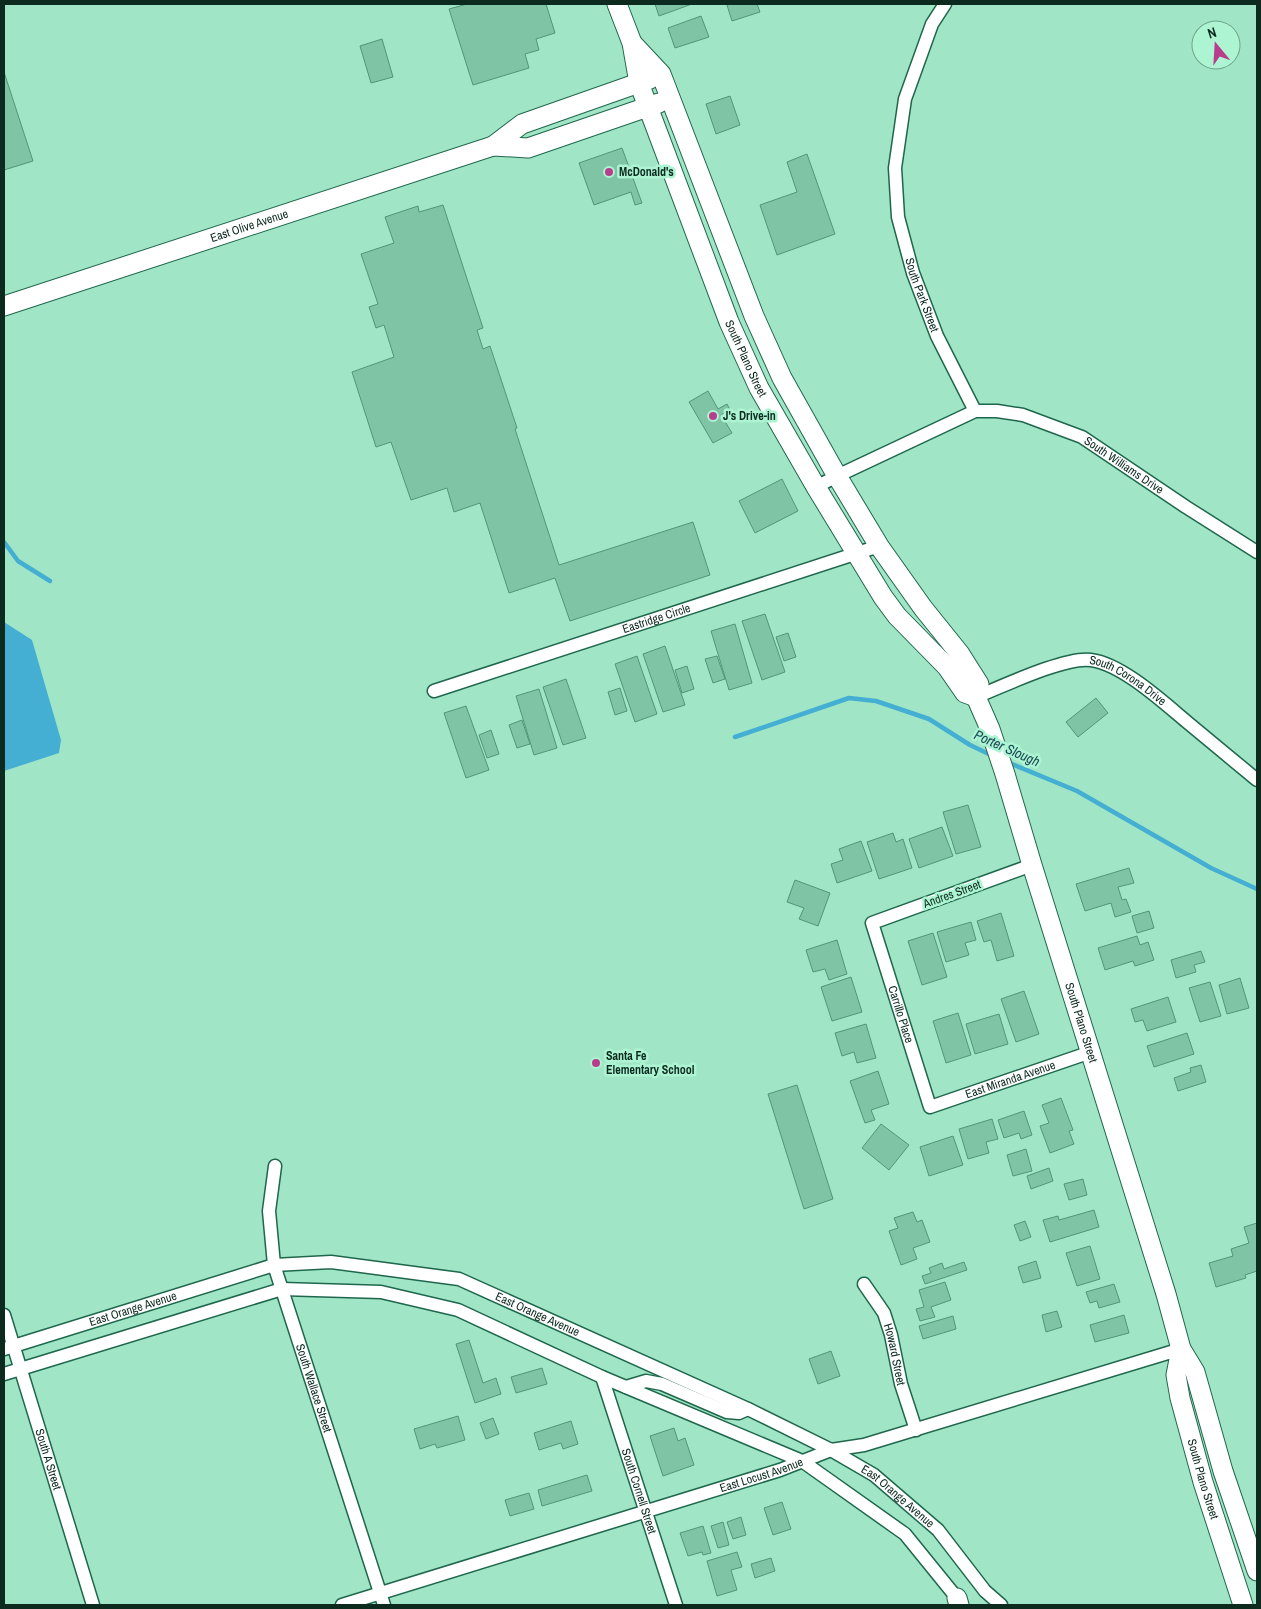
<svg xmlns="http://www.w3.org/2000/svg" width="1261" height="1609" font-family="'Archivo Narrow',sans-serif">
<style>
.water{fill:#44aed3}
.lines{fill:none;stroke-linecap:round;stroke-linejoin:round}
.stream{stroke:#44aed3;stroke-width:4.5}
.building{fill:#7ec4a5;stroke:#519679}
.street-casing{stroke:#1f674c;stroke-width:15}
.secondary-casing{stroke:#1f674c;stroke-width:21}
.street{stroke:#fff;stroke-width:12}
.secondary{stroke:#fff;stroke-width:19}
.poi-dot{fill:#b93d8d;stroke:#adf4d3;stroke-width:2}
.labels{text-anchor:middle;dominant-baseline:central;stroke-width:5;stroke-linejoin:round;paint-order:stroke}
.poi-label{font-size:12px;font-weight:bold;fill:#0d2a1f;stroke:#adf4d3;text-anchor:start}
.street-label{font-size:12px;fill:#0d2a1f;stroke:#adf4d3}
.water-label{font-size:14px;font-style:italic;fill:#1b4858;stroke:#adf4d3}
</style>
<rect width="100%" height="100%" fill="#a0e6c6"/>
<!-- water -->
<polygon class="water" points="4,622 32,640 61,740 59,753 4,771"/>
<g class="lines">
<!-- stream -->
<g class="stream">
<polyline points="4,542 18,561 50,581"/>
<polyline points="735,737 849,698 876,701 929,719 970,745 993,756"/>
<polyline points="1007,762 1077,791 1211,868 1257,889"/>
</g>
</g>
<!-- building -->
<g class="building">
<polygon points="467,4 546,4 555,33 536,39 539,50 525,54 529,68 473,85 449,9"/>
<polygon points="655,4 692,4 659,16"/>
<polygon points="731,4 757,4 760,12 732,21 727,5"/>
<polygon points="701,16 709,37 675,48 668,28"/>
<polygon points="382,39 393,77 371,83 360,46"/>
<polygon points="4,72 33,161 4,170"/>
<polygon points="730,96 740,125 716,134 706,104"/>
<polygon points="622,148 642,203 635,205 631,192 594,205 579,163"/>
<polygon points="807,154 835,234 777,255 760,205 797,192 787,162"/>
<polygon points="443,205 483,328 477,330 483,349 490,346 517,428 515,429 559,565 693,522 710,575 570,621 555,578 509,593 480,503 454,512 447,488 411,500 391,442 376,447 352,372 394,357 384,325 376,328 369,307 378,304 361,254 394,243 385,217 418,206 419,212"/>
<polygon points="708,391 718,409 727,404 730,410 721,415 732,433 713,443 689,402"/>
<polygon points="782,479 798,511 755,533 739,501"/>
<polygon points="765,614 785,672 762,680 742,621"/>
<polygon points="735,624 752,683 729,690 711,631"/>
<polygon points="788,633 796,657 784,661 776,637"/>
<polygon points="665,646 685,705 663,712 643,654"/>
<polygon points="637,656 657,714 635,722 615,664"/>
<polygon points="717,656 725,679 713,683 705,659"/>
<polygon points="687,666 694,689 682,693 675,670"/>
<polygon points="566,679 586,738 563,745 543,687"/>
<polygon points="620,688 627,711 615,715 608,692"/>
<polygon points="539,689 557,748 534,755 516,696"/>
<polygon points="1096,698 1108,713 1078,737 1066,722"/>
<polygon points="466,706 489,770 466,778 444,713"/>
<polygon points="522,720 530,744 517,748 509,725"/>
<polygon points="491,730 499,754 487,758 479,735"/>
<polygon points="968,805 981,847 956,854 943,812"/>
<polygon points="942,827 953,856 919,868 909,839"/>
<polygon points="893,833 896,842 903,839 912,868 879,879 867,842"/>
<polygon points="861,841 872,871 837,883 831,864 843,860 839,849"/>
<polygon points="1129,868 1134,883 1118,887 1122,900 1126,899 1131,912 1115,917 1111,903 1085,911 1076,884"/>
<polygon points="795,880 830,893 818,926 799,919 804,908 787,902"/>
<polygon points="1149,911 1154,928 1137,933 1132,916"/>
<polygon points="1001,913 1014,956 997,961 991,940 984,942 977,921"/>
<polygon points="971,922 976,940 965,943 969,955 946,962 937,932"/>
<polygon points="933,933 947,977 922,985 908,941"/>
<polygon points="1137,936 1140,945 1148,942 1154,960 1135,966 1133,961 1105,970 1098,948"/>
<polygon points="837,940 847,974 829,980 825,969 813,972 806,950"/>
<polygon points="1201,951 1205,962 1194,965 1196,972 1176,978 1171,960"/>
<polygon points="851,977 862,1012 832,1021 821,987"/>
<polygon points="1240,978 1249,1008 1227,1014 1219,985"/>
<polygon points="1210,982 1221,1016 1200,1022 1189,988"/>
<polygon points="1024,991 1039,1034 1016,1042 1001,999"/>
<polygon points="1168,997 1176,1022 1147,1031 1143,1020 1135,1022 1131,1009"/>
<polygon points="958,1013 971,1055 946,1063 933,1021"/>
<polygon points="999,1014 1008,1044 975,1054 966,1024"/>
<polygon points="866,1024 876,1058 857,1063 854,1052 842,1056 835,1033"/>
<polygon points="1187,1033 1194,1054 1154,1067 1147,1046"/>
<polygon points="1201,1065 1206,1082 1178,1091 1174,1078 1191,1072 1190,1068"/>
<polygon points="878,1071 889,1104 871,1110 875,1120 865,1123 850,1081"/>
<polygon points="797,1085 833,1199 804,1209 768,1094"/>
<polygon points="1061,1098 1073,1130 1069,1131 1074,1144 1050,1153 1040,1126 1049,1123 1042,1105"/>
<polygon points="1024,1111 1032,1135 1021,1139 1019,1133 1004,1138 998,1120"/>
<polygon points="992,1119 998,1139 986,1142 989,1153 968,1159 959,1129"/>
<polygon points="881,1124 909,1145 889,1170 862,1148"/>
<polygon points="953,1136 963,1165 929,1176 920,1147"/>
<polygon points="1026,1149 1032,1171 1013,1176 1007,1155"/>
<polygon points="1049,1168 1053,1181 1031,1189 1027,1176"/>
<polygon points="1083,1179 1087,1195 1069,1200 1064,1184"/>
<polygon points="1094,1210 1099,1227 1050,1242 1043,1220 1058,1216 1059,1220"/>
<polygon points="913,1212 917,1222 922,1220 930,1242 913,1248 917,1259 901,1265 889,1231 898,1228 894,1218"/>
<polygon points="1025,1221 1031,1237 1020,1241 1014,1225"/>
<polygon points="1257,1223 1257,1271 1245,1275 1246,1278 1216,1287 1209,1263 1233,1256 1231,1249 1249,1243 1244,1227"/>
<polygon points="1090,1246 1100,1279 1077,1286 1066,1253"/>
<polygon points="1036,1261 1041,1278 1023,1283 1018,1267"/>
<polygon points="964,1262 967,1270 925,1284 922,1276 931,1273 929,1268 942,1263 944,1269"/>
<polygon points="945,1282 951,1300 931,1307 935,1317 920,1321 916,1309 924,1307 919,1290"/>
<polygon points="1114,1284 1120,1302 1099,1308 1097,1301 1090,1303 1086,1292"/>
<polygon points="1057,1311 1062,1327 1046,1332 1042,1315"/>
<polygon points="1124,1315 1129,1333 1095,1342 1090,1325"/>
<polygon points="953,1316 956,1329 923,1339 919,1326"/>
<polygon points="469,1340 483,1383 496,1378 501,1394 475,1403 456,1344"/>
<polygon points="831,1351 840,1376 818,1384 809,1359"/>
<polygon points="542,1368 547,1384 516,1393 511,1377"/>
<polygon points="458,1416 465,1440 437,1448 435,1444 420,1449 414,1429"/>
<polygon points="493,1418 499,1434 486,1439 480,1423"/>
<polygon points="571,1421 578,1444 563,1449 561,1443 539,1450 534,1433"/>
<polygon points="674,1428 678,1441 685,1438 694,1465 663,1476 650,1436"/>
<polygon points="587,1475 592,1491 542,1506 538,1490"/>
<polygon points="529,1493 534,1509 510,1516 505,1500"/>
<polygon points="782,1502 791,1529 773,1535 764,1508"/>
<polygon points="741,1517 746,1535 733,1539 727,1522"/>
<polygon points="723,1522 729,1545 718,1548 711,1526"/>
<polygon points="703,1526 711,1553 703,1555 702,1552 688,1556 680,1533"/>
<polygon points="737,1552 742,1567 731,1570 737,1590 717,1596 707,1561"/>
<polygon points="771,1558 775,1571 755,1578 751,1564"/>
</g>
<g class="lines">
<defs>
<g id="street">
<path id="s1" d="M945,4L932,24L905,99L895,168L898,217L913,273L937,336L975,411"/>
<path id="s2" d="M816,487L837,476L975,411H997L1023,415L1082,437L1186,507L1257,552"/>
<path id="s3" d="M434,691L879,546"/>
<path id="s4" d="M976,697C1001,687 1066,656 1091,660C1122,664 1163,702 1187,722C1210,741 1234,761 1257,780"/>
<path id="s5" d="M1032,865L872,923L930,1107L1091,1052"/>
<path id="s6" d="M275,1166L269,1211L274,1265L384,1605"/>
<path id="s7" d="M864,1284L884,1313L891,1335L901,1384L916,1430"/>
<path id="s8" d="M4,1315L93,1605"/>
<path id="s9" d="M4,1349L274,1265L331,1262L459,1279L748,1409L831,1450L874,1475L938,1530L985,1591L1001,1605"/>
<polyline points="4,1374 282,1289 381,1292 458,1310 602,1377 802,1461 905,1534 961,1603"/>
<path id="s10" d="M602,1377L676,1605"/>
<polyline points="626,1387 646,1381 662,1384 727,1412 739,1413 748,1409"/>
<path id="s11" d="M342,1605L780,1470L831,1450L864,1445L1181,1349"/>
</g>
<g id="secondary">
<path id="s12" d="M617,4L632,43L639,83L729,322L759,388L816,487L883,597L897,616L947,667L965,693L976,697"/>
<path id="s13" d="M632,43L661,74L754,316L782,378L837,476L879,546L923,608L960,654L979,684L976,697L990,729L1005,774L1032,865L1166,1294L1181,1349L1195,1372L1223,1471L1257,1571"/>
<polyline points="493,146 528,148 659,103"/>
<path id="s14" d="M4,306L493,146L522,124L650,79"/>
<path id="s15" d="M1181,1349L1176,1375L1180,1398L1203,1482L1243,1605"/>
<polyline points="957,1598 959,1605"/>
</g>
</defs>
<!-- street casing -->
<use href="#street" class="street-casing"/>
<!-- secondary casing -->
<use href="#secondary" class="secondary-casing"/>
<!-- street -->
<use href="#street" class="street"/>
<!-- secondary -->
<use href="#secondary" class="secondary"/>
</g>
<!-- markers -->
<g class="poi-dot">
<circle cx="609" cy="172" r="5"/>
<circle cx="713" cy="416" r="5"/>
<circle cx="596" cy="1063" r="5"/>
</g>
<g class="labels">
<!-- poi labels -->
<g class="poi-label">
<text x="619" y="172">McDonald's</text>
<text x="723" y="416">J's Drive-in</text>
<text x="606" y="1056">Santa Fe<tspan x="606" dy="14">Elementary School</tspan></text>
</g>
<!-- street labels -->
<g class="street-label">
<text stroke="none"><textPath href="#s14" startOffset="258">East Olive Avenue</textPath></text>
<text stroke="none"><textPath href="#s1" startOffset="304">South Park Street</textPath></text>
<text stroke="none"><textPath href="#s12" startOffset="378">South Plano Street</textPath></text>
<text stroke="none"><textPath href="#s2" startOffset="338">South Williams Drive</textPath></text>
<text stroke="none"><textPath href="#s3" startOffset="234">Eastridge Circle</textPath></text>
<text stroke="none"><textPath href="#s4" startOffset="164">South Corona Drive</textPath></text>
<text transform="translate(952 894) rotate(-20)">Andres Street</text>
<text stroke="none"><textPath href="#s5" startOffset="266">Carrillo Place</textPath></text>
<text stroke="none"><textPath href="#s13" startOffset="1090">South Plano Street</textPath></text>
<text stroke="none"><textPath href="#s5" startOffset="448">East Miranda Avenue</textPath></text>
<text stroke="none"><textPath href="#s9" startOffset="135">East Orange Avenue</textPath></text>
<text stroke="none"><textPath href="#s9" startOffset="555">East Orange Avenue</textPath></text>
<text stroke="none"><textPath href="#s7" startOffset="78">Howard Street</textPath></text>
<text stroke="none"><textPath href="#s6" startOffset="229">South Wallace Street</textPath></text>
<text stroke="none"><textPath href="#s8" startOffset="151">South A Street</textPath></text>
<text stroke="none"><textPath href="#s11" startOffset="439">East Locust Avenue</textPath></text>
<text stroke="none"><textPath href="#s15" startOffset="134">South Plano Street</textPath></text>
<text stroke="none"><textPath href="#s10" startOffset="120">South Cornell Street</textPath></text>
<text stroke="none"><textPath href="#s9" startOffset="960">East Orange Avenue</textPath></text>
</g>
<!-- water labels -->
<g class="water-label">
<text transform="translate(1007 748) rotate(24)">Porter Slough</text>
</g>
</g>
<!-- border -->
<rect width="1261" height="1609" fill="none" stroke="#0d2a1f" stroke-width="10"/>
<!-- north arrow -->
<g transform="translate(1216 45) rotate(342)"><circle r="24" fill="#adf4d3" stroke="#6da38b"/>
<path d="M0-4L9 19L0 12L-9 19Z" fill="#b93d8d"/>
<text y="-8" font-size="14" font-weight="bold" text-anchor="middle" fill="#0d2a1f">N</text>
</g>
</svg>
